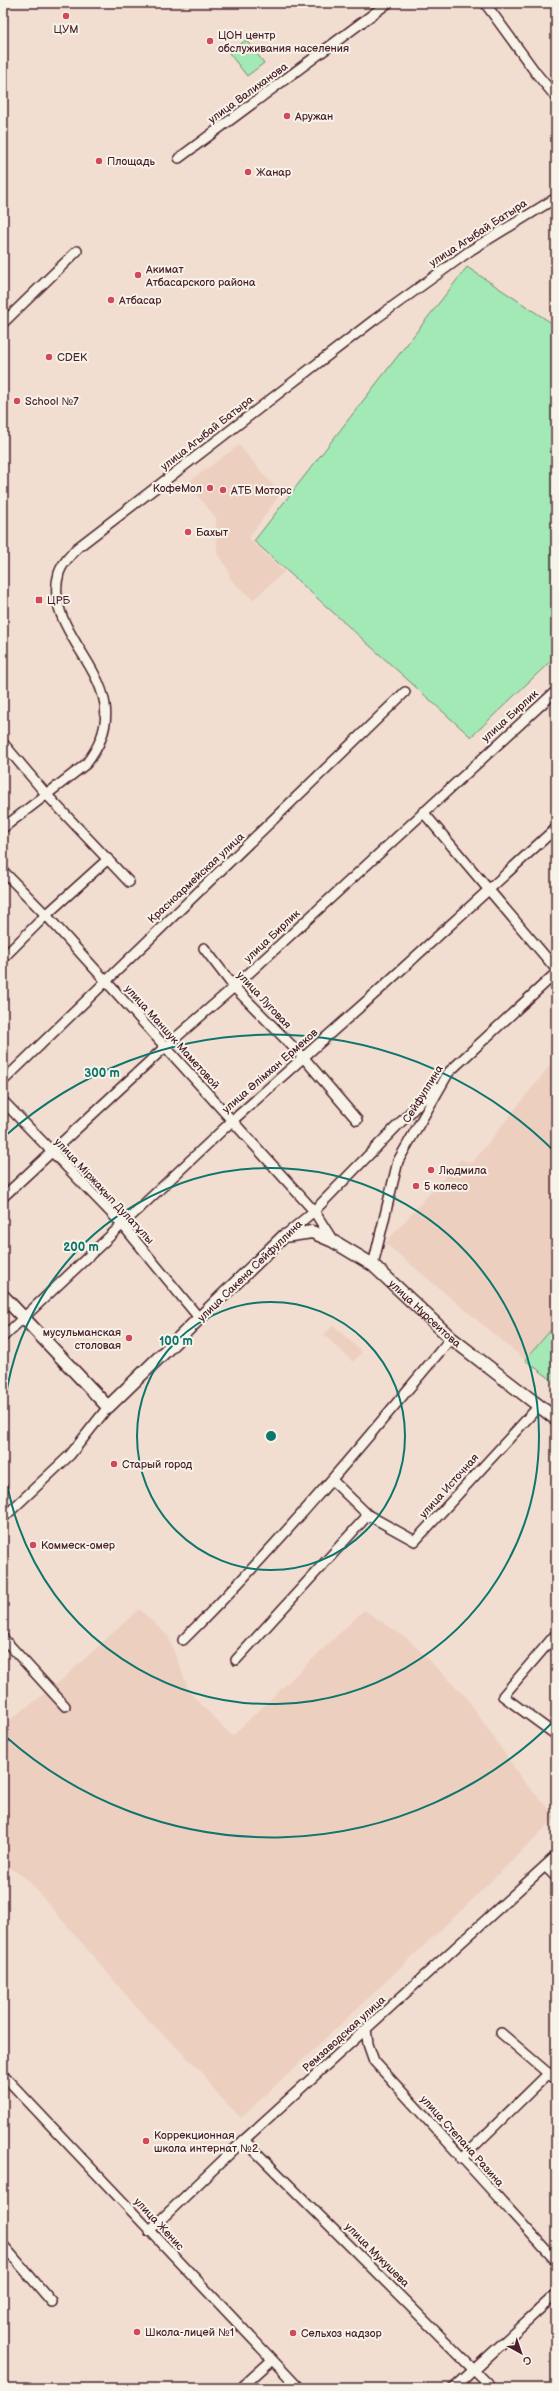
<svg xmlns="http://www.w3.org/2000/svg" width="559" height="2391" font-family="'Balsamiq Sans',sans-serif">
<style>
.built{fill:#edcfc0}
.green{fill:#a2e9b6;stroke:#768470}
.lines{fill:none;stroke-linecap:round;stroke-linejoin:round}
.street-casing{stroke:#4a1f2b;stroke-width:12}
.secondary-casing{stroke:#4a1f2b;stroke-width:15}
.street{stroke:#f7f3e8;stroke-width:9}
.secondary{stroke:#f7f3e8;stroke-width:12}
.ring{fill:none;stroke:#0f766e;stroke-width:2}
.poi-dot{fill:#d1495b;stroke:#f7f3e8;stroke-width:1.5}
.labels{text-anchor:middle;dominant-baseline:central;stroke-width:4;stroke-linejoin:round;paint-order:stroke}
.poi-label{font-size:11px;fill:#4a1f2b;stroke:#f7f3e8;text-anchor:start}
.street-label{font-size:11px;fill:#4a1f2b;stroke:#f7f3e8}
.centre{fill:#0f766e;stroke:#f7f3e8;stroke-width:2}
.ring-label{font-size:12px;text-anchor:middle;font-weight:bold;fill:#0f766e;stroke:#f7f3e8;stroke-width:4;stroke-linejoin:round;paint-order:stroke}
</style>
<rect width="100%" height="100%" fill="#f1ded1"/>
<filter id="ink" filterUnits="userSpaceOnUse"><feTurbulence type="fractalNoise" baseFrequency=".025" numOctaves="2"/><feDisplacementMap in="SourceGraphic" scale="8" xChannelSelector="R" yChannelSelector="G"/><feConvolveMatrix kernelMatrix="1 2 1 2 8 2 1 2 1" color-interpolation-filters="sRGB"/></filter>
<g filter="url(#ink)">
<!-- built -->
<g class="built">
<polygon points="239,445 280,494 249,538 284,572 253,600 230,579 228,569 217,554 216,518 187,483"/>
<polygon points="556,1058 556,1324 525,1360 385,1243 461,1159 472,1163"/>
<polygon points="333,1325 362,1352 353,1362 324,1335"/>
<polygon points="139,1609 168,1636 190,1693 232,1736 364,1610 408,1639 466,1697 525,1783 556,1817 466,1906 241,2118 216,2093 204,2074 144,2016 28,1880 3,1863 3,1725 56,1685"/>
</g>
<!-- green -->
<g class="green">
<polygon points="246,40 264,63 247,76 229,53"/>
<polygon points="467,267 556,326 556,656 471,737 254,541"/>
<polygon points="556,1324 556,1383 525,1360"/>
</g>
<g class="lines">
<defs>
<g id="street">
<polyline points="485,3 536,73 556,97"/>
<polyline points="179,158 388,3"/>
<polyline points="3,323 77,251"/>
<polyline points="3,743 46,794 129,882"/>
<polyline points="423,812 556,969"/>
<path d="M3,828L86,764C149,684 39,641 59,573C62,563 71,555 77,548L374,320L471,250L556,198"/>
<polyline points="3,871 46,915 314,1211 333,1241"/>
<polyline points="204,948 234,987 304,1058 357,1120"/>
<polyline points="3,958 46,915 108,859"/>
<polyline points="3,1081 405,692"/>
<polyline points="3,1101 121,1223 200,1319"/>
<polyline points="3,1197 165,1047 234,987 556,691"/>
<polyline points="284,1236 314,1211 435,1087"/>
<polyline points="373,1265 398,1161 449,1072 556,973"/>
<polyline points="3,1337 232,1121 379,990 556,828"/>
<polyline points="332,1480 368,1515 415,1541 538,1407"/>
<polyline points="3,1518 70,1455 108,1407"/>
<polyline points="556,1634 503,1696 556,1735"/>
<polyline points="3,1638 65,1706"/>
<path d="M183,1640C279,1545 365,1441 451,1338"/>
<polyline points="236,1660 368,1515"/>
<polyline points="546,1867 556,1877"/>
<polyline points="366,2029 368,2044 374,2061 556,2261"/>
<polyline points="501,2033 556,2080"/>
<polyline points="3,2075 299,2388"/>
<polyline points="244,2140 492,2388"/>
<polyline points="461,2159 549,2073"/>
<polyline points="149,2231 244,2140 556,1856"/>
<polyline points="3,2245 52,2302"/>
<polyline points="241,2388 272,2360"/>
<polyline points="454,2388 556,2294"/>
</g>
<g id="secondary">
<path id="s1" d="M3,1296L108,1407L284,1236L312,1232L333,1241L373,1265L451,1338L556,1419"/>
</g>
</defs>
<!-- street casing -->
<use href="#street" class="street-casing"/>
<!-- secondary casing -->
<use href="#secondary" class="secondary-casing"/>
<!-- street -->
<use href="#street" class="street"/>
<!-- secondary -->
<use href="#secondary" class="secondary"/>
</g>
</g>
<!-- distance rings -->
<g class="ring">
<circle cx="271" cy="1436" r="134"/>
<path d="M3 1434A268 268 0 1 1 3 1438"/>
<path d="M555 1720A401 401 0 0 1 5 1736M5 1136A401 401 0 0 1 555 1152"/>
</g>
<!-- markers -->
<g class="poi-dot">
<circle cx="66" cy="16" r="4"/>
<circle cx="210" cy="41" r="4"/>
<circle cx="287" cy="116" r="4"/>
<circle cx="99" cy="161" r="4"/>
<circle cx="248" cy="172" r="4"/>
<circle cx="138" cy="275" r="4"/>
<circle cx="111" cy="300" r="4"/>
<circle cx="49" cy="357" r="4"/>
<circle cx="17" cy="401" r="4"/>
<circle cx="210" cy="488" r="4"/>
<circle cx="223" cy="490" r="4"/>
<circle cx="188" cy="532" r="4"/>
<rect x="35" y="596" width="8" height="8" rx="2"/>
<circle cx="431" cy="1170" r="4"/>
<circle cx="416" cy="1186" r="4"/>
<circle cx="129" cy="1338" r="4"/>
<circle cx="114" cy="1464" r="4"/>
<circle cx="33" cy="1545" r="4"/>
<circle cx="146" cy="2141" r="4"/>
<circle cx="137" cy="2332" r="4"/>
<circle cx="293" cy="2333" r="4"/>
</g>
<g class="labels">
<!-- poi labels -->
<g class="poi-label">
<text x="66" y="29" text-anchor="middle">ЦУМ</text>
<text x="218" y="35">ЦОН центр<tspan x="218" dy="13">обслуживания населения</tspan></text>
<text x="295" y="116">Аружан</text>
<text x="107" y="161">Площадь</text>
<text x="256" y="172">Жанар</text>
<text x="146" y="269">Акимат<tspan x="146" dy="13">Атбасарского района</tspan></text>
<text x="119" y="300">Атбасар</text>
<text x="57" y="357">CDEK</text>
<text x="25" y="401">School №7</text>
<text x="202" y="488" text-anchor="end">КофеМол</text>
<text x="231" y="490">АТБ Моторс</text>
<text x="196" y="532">Бахыт</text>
<text x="47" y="600">ЦРБ</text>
<text x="439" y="1170">Людмила</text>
<text x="424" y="1186">5 колесо</text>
<text x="121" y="1332" text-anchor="end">мусульманская<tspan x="121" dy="13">столовая</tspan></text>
<text x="122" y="1464">Старый город</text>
<text x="41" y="1545">Коммеск-омер</text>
<text x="154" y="2135">Коррекционная<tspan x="154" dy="13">школа интернат №2</tspan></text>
<text x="145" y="2332">Школа-лицей №1</text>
<text x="301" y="2333">Сельхоз надзор</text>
</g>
<!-- street labels -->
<g class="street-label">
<text transform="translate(248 93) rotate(-36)">улица Валиханова</text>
<text transform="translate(478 233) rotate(-33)">улица Агыбай Батыра</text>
<text transform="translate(207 433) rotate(-38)">улица Агыбай Батыра</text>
<text transform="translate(510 716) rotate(-42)">улица Бирлик</text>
<text transform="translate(196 878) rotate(-43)">Красноармейская улица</text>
<text transform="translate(272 936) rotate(-43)">улица Бирлик</text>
<text transform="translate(264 1000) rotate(47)">улица Луговая</text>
<text transform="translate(172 1037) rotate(48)">улица Маншук Маметовой</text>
<text transform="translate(270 1071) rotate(-41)">улица Әлімхан Ермеков</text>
<text transform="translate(423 1094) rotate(-58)">Сейфуллина</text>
<text transform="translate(104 1191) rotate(47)">улица Міржақып Дулатұлы</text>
<text transform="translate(250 1271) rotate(-44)">улица Сакена Сейфуллина</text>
<text stroke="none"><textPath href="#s1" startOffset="567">улица Нурсеитова</textPath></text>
<text transform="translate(449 1486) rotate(-48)">улица Источная</text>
<text transform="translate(344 2034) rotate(-42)">Ремзаводская улица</text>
<text transform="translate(462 2141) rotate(48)">улица Степана Разина</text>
<text transform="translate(159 2224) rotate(47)">улица Женис</text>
<text transform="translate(377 2255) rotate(45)">улица Мукушева</text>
</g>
</g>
<circle cx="271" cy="1436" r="6" class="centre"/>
<g class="ring-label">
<text x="102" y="1077">300 m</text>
<text x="81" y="1251">200 m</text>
<text x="176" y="1345">100 m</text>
</g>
<!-- margin -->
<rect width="559" height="2391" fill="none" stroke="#f7f3e8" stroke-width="16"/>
<rect x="8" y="8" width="543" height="2375" fill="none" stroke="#4a1f2b" stroke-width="1.5" filter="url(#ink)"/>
<!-- north arrow -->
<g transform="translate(521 2353) rotate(140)" stroke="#f7f3e8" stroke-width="3" paint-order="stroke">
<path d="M0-3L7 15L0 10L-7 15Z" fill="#4a1f2b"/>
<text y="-6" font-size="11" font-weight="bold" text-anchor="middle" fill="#4a1f2b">С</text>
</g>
</svg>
